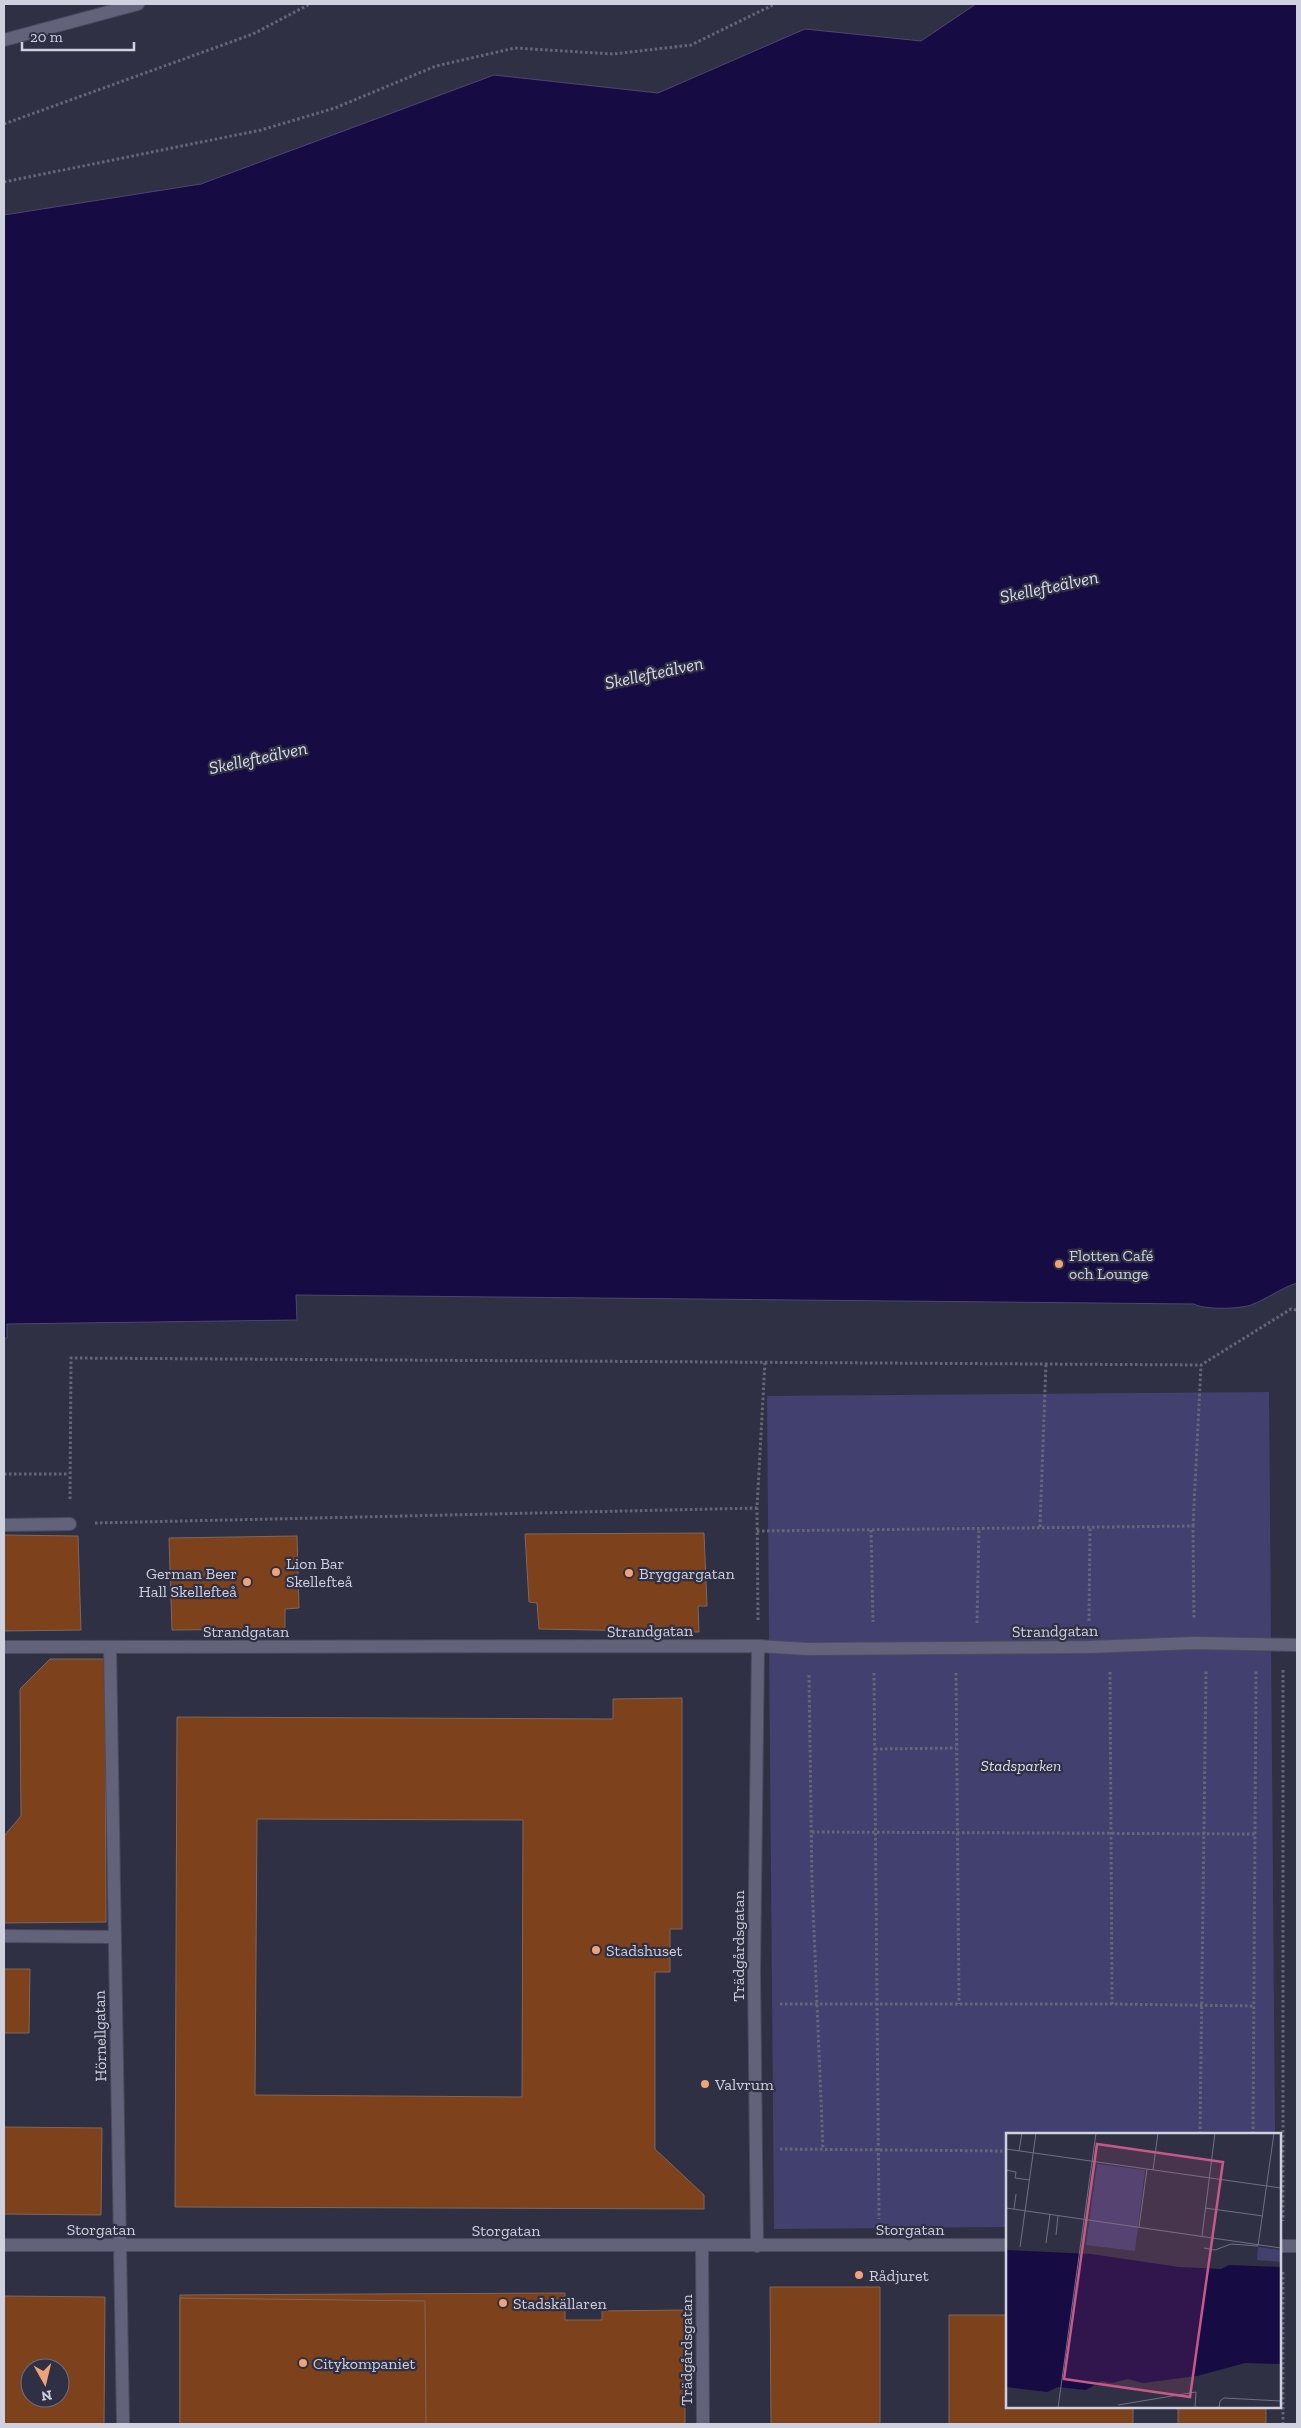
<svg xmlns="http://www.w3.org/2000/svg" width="1301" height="2428" font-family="'Zilla Slab',serif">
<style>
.green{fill:#42406f}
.water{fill:#160b42;stroke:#4e4671}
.building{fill:#7d411b;stroke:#7f685b;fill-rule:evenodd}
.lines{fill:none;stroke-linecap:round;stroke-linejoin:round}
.minor-casing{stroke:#4c4b5d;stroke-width:14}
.path{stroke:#656678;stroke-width:3;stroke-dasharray:2.5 2.5;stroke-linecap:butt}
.minor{stroke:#62637a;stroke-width:12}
.poi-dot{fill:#efa377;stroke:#2f3044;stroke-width:2}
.labels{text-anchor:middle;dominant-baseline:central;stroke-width:4.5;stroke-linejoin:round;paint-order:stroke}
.poi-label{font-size:16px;fill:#d0d1df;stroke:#2f3044;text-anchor:start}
.street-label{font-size:16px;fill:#d0d1df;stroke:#2f3044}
.park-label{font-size:16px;font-style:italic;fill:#dcddf0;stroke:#2f3044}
.water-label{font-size:18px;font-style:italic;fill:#dcdcef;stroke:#2f3044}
.inset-road{fill:none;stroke:#6f7082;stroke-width:1}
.view{fill:#c75989;fill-opacity:0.15;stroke:#c75989;stroke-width:2.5}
.inset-edge{fill:none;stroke:#d0d1df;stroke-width:2.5}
</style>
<rect width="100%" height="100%" fill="#2f3044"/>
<!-- green -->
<polygon class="green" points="1269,1392 1275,2134 1007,2134 1007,2227 774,2229 767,1396"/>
<!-- water -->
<path class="water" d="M976,4H1297V1283C1281,1288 1267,1299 1251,1305C1240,1309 1204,1310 1194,1304L296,1295L297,1320L7,1324V1338H4V215L201,184L494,75L658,93L805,29L921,41Z"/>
<!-- building -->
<g class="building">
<polygon points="704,1533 707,1606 698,1606 699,1632 539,1629 537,1603 529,1602 525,1534"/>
<polygon points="4,1535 78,1536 81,1630 4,1631"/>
<polygon points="297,1536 299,1608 285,1609 285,1629 172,1630 169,1538"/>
<polygon points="50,1659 105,1659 106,1922 4,1923 4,1836 21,1816 20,1689"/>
<path d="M682,1698V1929H670V1972H655V2149L704,2195V2209L175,2207L177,1717L613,1719V1699ZM257,1819L523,1820L522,2097L255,2095Z"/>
<polygon points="4,1969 30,1969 29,2033 4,2033"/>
<polygon points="4,2127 102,2128 101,2215 4,2214"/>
<polygon points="770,2287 880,2287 880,2424 771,2424"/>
<polygon points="565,2293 565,2320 602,2320 602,2311 685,2310 685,2424 180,2424 180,2295"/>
<path d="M4,2296L105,2297L104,2424H4ZM30,2368H60V2398H30Z"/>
<polygon points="180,2298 425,2301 426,2424 180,2424"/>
<polygon points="949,2315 1007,2315 1007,2407 1133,2407 1133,2424 949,2424"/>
<rect x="1178" y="2407" width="88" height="17"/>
</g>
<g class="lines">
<defs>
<g id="minor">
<polyline points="4,40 138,4"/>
<polyline points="4,1525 70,1524"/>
<polyline points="4,1647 758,1646 807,1649 1089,1647 1194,1643 1297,1645"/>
<polyline points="110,1648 123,2424"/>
<polyline points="4,1936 115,1937"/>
<polyline points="4,2245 1007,2245"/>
<polyline points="702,2246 703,2424"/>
<polyline points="757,2246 754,1972 758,1646"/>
<polyline points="1280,2246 1297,2246"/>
</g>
</defs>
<!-- minor casing -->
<use href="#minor" class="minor-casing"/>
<!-- path -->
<g class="path">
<polyline points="4,124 253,34 310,4"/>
<polyline points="4,182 261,130 335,108 436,66 515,48 613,54 691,45 775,4"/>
<polyline points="4,1474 69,1474"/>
<polyline points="70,1499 71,1358 1201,1365 1291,1309 1297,1310"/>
<polyline points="95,1523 757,1508"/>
<polyline points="1193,1526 1201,1365"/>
<polyline points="1040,1527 1046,1362"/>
<polyline points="871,1530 873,1622"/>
<polyline points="757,1531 1193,1526 1194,1618"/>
<polyline points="758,1620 757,1508 765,1361"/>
<polyline points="1089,1621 1090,1527"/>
<polyline points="977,1623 979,1528"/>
<polyline points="1283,1670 1283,2221"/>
<polyline points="1110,1672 1112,2004"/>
<polyline points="874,1673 879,2219"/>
<polyline points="956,1673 959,2004"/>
<polyline points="809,1675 812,1882 823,2149"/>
<polyline points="875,1749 956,1748"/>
<polyline points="812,1832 1255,1834"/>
<polyline points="780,2004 1112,2004 1254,2006"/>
<polyline points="1200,2134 1206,1670"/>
<polyline points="1253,2134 1256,1670"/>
<polyline points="780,2149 1007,2151"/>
<polyline points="1283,2272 1283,2424"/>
</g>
<!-- minor -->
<use href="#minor" class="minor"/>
</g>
<!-- markers -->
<g class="poi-dot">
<circle cx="1059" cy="1264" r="5"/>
<circle cx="276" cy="1572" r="5"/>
<circle cx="629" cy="1573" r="5"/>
<circle cx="247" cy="1582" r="5"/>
<circle cx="596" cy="1950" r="5"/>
<circle cx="705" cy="2084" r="5"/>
<circle cx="859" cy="2275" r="5"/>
<circle cx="503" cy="2303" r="5"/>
<circle cx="303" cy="2363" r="5"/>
</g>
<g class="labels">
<!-- poi labels -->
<g class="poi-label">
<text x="1069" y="1255">Flotten Café<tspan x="1069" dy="18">och Lounge</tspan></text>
<text x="286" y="1563">Lion Bar<tspan x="286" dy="18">Skellefteå</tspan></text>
<text x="237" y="1573" text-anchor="end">German Beer<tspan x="237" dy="18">Hall Skellefteå</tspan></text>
<text x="639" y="1573">Bryggargatan</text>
<text x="606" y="1950">Stadshuset</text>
<text x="715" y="2084">Valvrum</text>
<text x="869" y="2275">Rådjuret</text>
<text x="513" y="2303">Stadskällaren</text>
<text x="313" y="2363">Citykompaniet</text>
</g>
<!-- street labels -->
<g class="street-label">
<text x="246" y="1631">Strandgatan</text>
<text transform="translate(650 1631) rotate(-1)">Strandgatan</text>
<text transform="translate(1055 1631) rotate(-1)">Strandgatan</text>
<text transform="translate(738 1946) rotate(-90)">Trädgårdsgatan</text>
<text transform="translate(100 2036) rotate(-91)">Hörnellgatan</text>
<text x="101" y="2229">Storgatan</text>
<text x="910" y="2229">Storgatan</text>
<text x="506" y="2230">Storgatan</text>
<text transform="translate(686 2350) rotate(-90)">Trädgårdsgatan</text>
</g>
<!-- park labels -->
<g class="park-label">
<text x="1021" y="1765">Stadsparken</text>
</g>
<!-- water labels -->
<g class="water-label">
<text transform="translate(1049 587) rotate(-12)">Skellefteälven</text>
<text transform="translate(654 673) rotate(-12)">Skellefteälven</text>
<text transform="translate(258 758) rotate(-12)">Skellefteälven</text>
</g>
</g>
<!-- overview -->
<g transform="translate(1006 2133)">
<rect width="275" height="275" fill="#2f3044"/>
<path d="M91,31L139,37L129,118L80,112ZM252,114L275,117V129L251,127Z" fill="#42406f"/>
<path d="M0,117L85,121L173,134L215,136L223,132L275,134V231L239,230L191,243L137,250L122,246L106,250L95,248L80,257L52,254L41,259L0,254Z" fill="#160b42"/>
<path class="inset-road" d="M0,16L275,55M13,18L16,0M0,37L10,39L9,45L24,47M147,37L152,0M0,75L275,115M199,75L257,83M8,76L10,61M133,94L141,36M50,102L52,82M196,103L209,0M40,110L44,81M14,114L30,0M198,115L209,117L225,111L252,113L268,0M112,272L190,259L189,275M52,275L90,0M213,275L214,268L218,265L275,268"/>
<path class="view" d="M91,11L217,29L184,264L58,246Z"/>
<rect width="275" height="275" class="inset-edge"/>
</g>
<!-- border -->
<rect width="1301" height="2428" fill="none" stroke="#d0d1df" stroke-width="10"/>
<!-- north arrow -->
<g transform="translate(45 2383) rotate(172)"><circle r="24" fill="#2f3044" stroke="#6f7082"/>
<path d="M0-4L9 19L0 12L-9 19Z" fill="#efa377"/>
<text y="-8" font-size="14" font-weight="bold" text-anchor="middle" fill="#d0d1df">N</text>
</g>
<!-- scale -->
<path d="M22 42v8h112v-8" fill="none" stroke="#d0d1df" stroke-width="2.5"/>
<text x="30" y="42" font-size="15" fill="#d0d1df" stroke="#2f3044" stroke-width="4" paint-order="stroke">20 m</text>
</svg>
